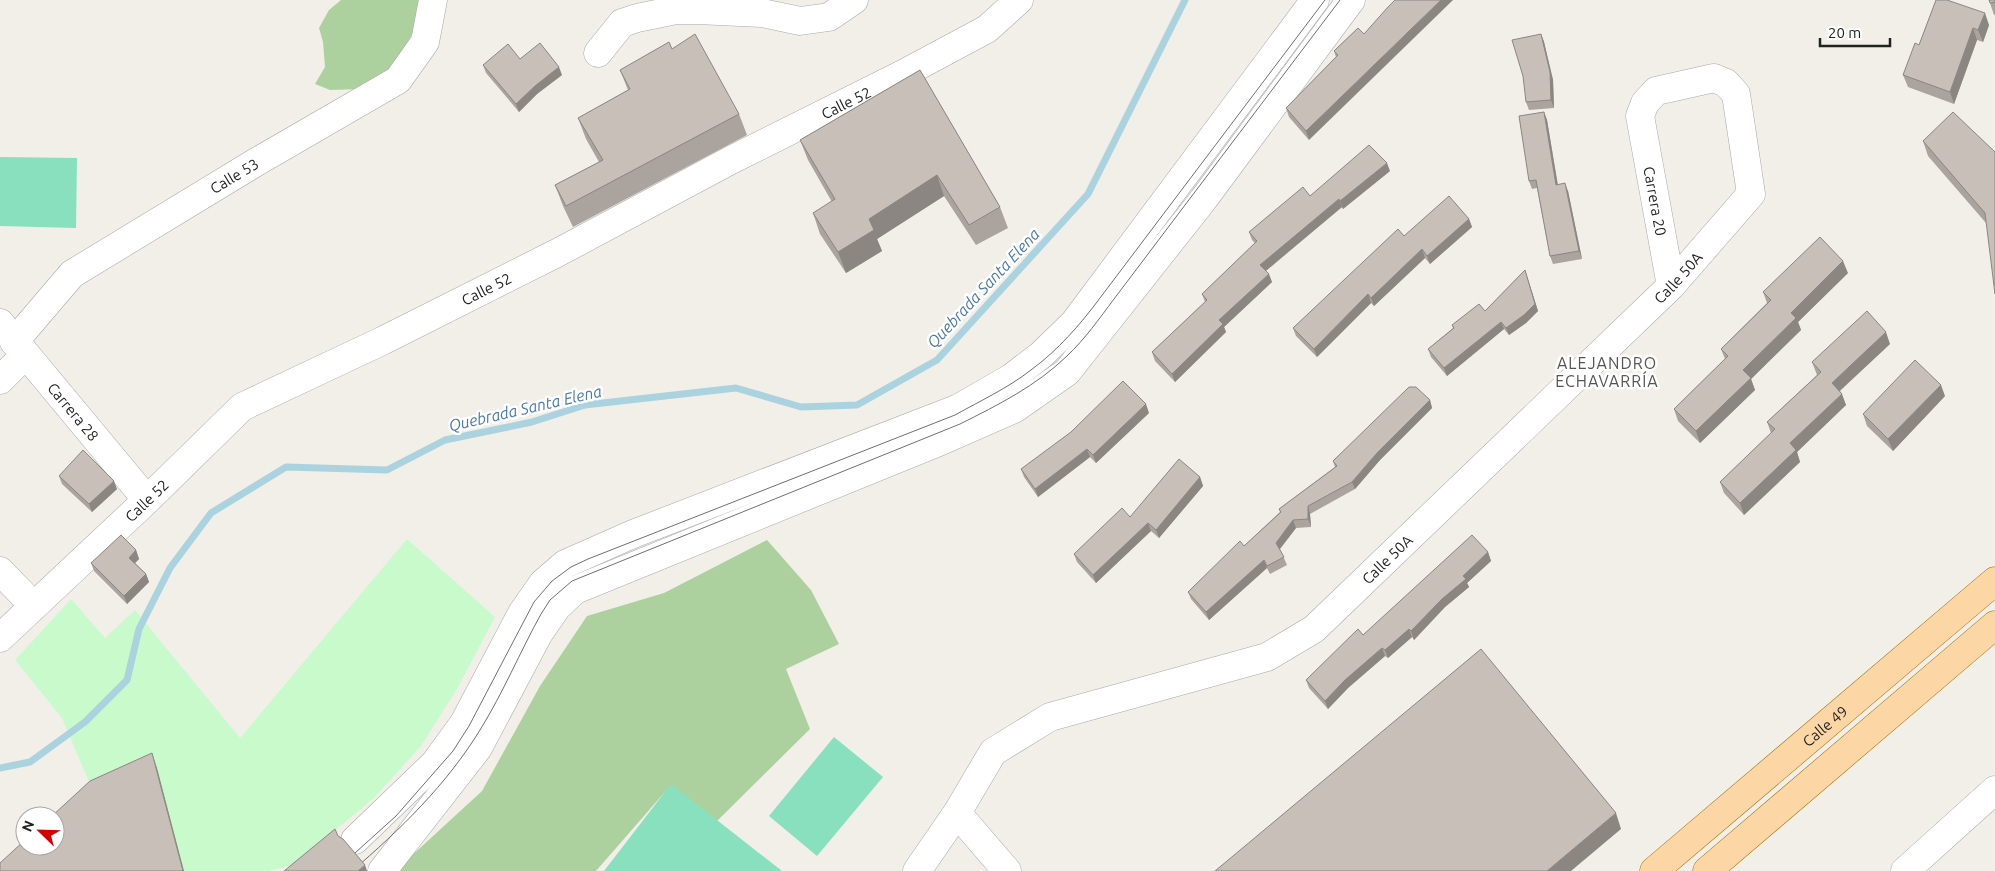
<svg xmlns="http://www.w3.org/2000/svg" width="1995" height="871" font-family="Ubuntu,sans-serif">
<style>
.forest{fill:#add19e}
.park{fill:#c8facc}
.pitch{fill:#88e0be}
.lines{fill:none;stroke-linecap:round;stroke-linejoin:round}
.stream{stroke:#aad3df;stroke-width:7}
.minor-casing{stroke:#a9a9a9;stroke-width:29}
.major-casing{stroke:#a06b00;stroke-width:29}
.minor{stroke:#fff;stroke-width:28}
.major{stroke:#fcd6a4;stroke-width:28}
.tram{stroke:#707070;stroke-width:1}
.wall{fill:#aba49e}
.shaded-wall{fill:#8b8681}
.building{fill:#c7bfb8;stroke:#8b8681}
.labels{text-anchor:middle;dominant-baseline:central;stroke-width:5;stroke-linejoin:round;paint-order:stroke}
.street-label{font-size:15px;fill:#222;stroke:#fff}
.water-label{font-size:16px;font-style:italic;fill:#4a7aab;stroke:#fff}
.neighbourhood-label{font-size:16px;letter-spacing:1px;fill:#555;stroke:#fff}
</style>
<rect width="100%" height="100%" fill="#f2efe9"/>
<!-- forest -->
<g class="forest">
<polygon points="341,0 422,0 417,24 393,71 364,89 330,90 315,84 325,67 323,42 319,28 329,10"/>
<polygon points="767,540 811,590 839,644 786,669 810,729 715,823 671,785 596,871 395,871 482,791 540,686 587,616 664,593"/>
</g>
<!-- park -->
<polygon class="park" points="407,539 495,617 457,689 421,746 373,799 293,865 268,871 184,871 95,796 62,718 15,660 71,599 105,638 135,610 240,738"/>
<!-- pitch -->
<g class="pitch">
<polygon points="0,157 77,158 76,228 0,226"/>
<polygon points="834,737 883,777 817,856 769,816"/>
<polygon points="671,784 782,871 604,871"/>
</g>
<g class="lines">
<!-- stream -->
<polyline class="stream" points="0,768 30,762 85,722 127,680 139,629 170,568 211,513 286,467 387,470 445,440 532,422 585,405 736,388 801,407 857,405 937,360 1088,194 1185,0"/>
<defs>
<g id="minor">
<polyline points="598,53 622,23 637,18 676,10 697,10 762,13 800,21 829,17 854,0"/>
<path id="s1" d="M0,323L147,500"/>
<path id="s2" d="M14,342L72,274L258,161L398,80L425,42L433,0"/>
<polyline points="0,380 25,355"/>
<polyline points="0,571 34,606"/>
<path id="s3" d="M0,638L147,500L242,407L382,341L557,253L731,160L901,75L987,29L1019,0"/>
<polyline points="957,813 1007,871"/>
<polyline points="355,840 435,763 464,723 522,613 543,583 565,564 633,534 959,408 1011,378 1041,355 1074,323 1315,0"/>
<polyline points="382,871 478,748 539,633 557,607 575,590 941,441 1014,409 1067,372 1203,200 1351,0"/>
<path id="s4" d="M917,871L957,813L993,752L1050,717L1267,657L1314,629L1671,286L1751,194L1736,94L1726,83L1714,78L1656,91L1645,103L1640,116L1671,286"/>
<polyline points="1905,871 1995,790"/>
</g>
<g id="major">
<path id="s5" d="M1654,871L1995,581"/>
<polyline points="1707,871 1995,625"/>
</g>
</defs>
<!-- minor casing -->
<use href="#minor" class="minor-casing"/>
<!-- major casing -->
<use href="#major" class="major-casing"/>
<!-- minor -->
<use href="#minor" class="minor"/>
<!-- major -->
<use href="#major" class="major"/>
<!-- tram -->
<g class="tram">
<path d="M335,871L396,816L453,751L469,726L534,602L552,581L571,567L588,559L955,415C980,401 1008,388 1031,370C1058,350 1080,325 1100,298L1325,0"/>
<path d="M352,871C400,830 447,784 480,730C503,693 520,652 541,614L550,600L572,581L960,424C998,405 1036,386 1067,356C1085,339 1099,319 1114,299L1340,0"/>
</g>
</g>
<!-- wall -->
<g class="wall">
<polygon points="1936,0 1989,25 1983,42 1977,40 1954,104 1908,87 1903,75 1919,45"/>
<polygon points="1989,0 1995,0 1995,15 1994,15"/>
<polygon points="1358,28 1309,140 1289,117 1286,108 1336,57 1334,51"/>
<polygon points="1541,34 1544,42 1553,80 1554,108 1529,110 1526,102"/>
<polygon points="672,49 739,114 747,135 573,227 563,206 555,185 599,162 586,139 578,118 628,90 620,70"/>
<polygon points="520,59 562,75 537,94 519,112 486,73 483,65"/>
<polygon points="920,70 1000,207 1008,228 976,245 944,196 877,239 882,251 846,273 820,234 813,213 832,202 808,160 800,140"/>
<polygon points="1544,112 1547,120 1558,185 1568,191 1582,259 1553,264 1550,256 1537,188 1532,189 1529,181"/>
<polygon points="1923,141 1995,152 1986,223 1928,156"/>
<polygon points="1390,171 1343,209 1342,207 1266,271 1272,282 1224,327 1226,332 1175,382 1155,361 1152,352 1205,302 1202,294 1255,243 1252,240 1249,232 1310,196"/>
<polygon points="1469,219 1472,227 1430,264 1425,258 1374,306 1371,303 1317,357 1296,336 1293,328 1404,236"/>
<polygon points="1525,270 1538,311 1526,323 1509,335 1504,329 1447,376 1431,357 1428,349 1453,328 1452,325 1485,311"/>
<polygon points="1848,273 1798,322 1801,330 1751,379 1755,390 1700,443 1678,421 1674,409 1725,359 1721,349 1767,303 1763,292"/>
<polygon points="1890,344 1840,391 1846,405 1797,452 1800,462 1744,515 1724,493 1720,482 1771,433 1767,422 1817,375 1812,362"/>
<polygon points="1945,396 1893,451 1867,426 1863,414"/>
<polygon points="1430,400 1432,408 1380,460 1355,489 1310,514 1311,527 1296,528 1280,549 1287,565 1270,574 1267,568 1209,620 1191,599 1188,592 1244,546 1280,512 1279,509 1335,467 1333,461"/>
<polygon points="1149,413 1096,463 1090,457 1038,497 1024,477 1021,469"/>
<polygon points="59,476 117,489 92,512 62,484"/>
<polygon points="1200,477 1203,486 1159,538 1151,531 1096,583 1077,562 1074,554 1130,517"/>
<polygon points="136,550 139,559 135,563 146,574 149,582 127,604 94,571 91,563"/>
<polygon points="1488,552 1491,561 1467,583 1469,587 1445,607 1414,640 1412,637 1388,658 1385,656 1348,688 1328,709 1309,688 1306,680 1363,635"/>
</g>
<!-- shaded-wall -->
<g class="shaded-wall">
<polygon points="1441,0 1453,0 1309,140 1306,131"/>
<polygon points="1985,13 1989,25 1983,42 1978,30"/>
<polygon points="1973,28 1977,40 1954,104 1950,92"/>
<polygon points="1541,34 1544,42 1553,80 1554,108 1551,100"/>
<polygon points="559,67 562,75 537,94 519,112 516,104 535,86"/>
<polygon points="1544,112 1547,120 1559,193 1556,185"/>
<polygon points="1387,163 1390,171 1343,209 1340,201"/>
<polygon points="937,175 944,196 877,239 882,251 846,273 838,252 869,219"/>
<polygon points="1565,183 1568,191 1582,259 1579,251"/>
<polygon points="1339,199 1342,207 1263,273 1260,265"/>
<polygon points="1469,219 1472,227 1430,264 1427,256"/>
<polygon points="1422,249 1425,258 1374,306 1371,298"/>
<polygon points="1843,261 1848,273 1798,322 1801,330 1751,379 1755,390 1700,443 1696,431 1743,370 1791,313"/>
<polygon points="1525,270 1538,311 1526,323 1509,335 1506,328"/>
<polygon points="1269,274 1272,282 1224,327 1226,332 1175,382 1172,374 1219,320"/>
<polygon points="1368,294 1371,303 1317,357 1314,349"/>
<polygon points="1501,322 1504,329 1447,376 1444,368"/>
<polygon points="1886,332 1890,344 1836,394 1832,383"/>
<polygon points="1941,385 1945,396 1893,451 1888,439"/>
<polygon points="1842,394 1846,405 1797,452 1800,462 1744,515 1740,503 1790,443"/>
<polygon points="1430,400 1432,408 1380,460 1355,489 1352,482 1377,453"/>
<polygon points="1146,404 1149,413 1096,463 1093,455"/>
<polygon points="1087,449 1090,457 1038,497 1035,489"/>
<polygon points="1200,477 1203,486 1159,538 1156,530"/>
<polygon points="114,481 117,489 92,512 89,504"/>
<polygon points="1308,506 1310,514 1311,527 1308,519"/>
<polygon points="1293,520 1296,528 1279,550 1276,543"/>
<polygon points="1148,523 1151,531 1096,583 1093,575"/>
<polygon points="136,550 139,559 132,566 129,558"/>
<polygon points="1488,552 1491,561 1467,583 1469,587 1445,607 1414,640 1411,631 1463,576"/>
<polygon points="1264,560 1267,568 1209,620 1206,612"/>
<polygon points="146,574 149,582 127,604 124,596"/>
<polygon points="1409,629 1412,637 1388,658 1385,650"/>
<polygon points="1382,648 1385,656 1348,688 1328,709 1325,701 1345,680"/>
<polygon points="152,753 157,768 184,871 183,871"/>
<polygon points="1616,813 1621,829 1571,871 1547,871"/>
<polygon points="365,865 367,871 358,871"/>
</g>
<!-- building -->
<g class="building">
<polygon points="1395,0 1441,0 1306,131 1286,108 1338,55 1334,51 1358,28 1364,34 1388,7"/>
<polygon points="1936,0 1947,0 1985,13 1978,30 1973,28 1950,92 1903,75 1915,43 1919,45"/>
<polygon points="1989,0 1995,0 1995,2 1990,3"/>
<polygon points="695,34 739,114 566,206 555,185 603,160 578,118 630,89 620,70 669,42 672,49"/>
<polygon points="1541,34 1550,72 1551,100 1526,102 1523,76 1512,40"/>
<polygon points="540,43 559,67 535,86 516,104 483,65 508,44 520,59"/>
<polygon points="920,70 1000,207 969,225 937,175 869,219 874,230 838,252 813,213 835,199 800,140"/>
<polygon points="1544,112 1556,185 1565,183 1579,251 1550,256 1536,180 1529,181 1519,116"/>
<polygon points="1953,112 1995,152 1995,294 1985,213 1923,141"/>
<polygon points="1369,145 1387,163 1340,201 1339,199 1260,265 1269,274 1219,320 1223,324 1172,374 1152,352 1207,300 1202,294 1257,241 1249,232 1303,187 1310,196"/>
<polygon points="1449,196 1469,219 1427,256 1422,249 1371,298 1368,294 1314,349 1293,328 1398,229 1404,236"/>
<polygon points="1820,237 1843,261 1791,313 1796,318 1743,370 1751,378 1696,431 1674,409 1728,356 1721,349 1771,300 1763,292"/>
<polygon points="1525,270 1535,304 1524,315 1506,328 1501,322 1444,368 1428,349 1454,328 1452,325 1479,304 1485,311"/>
<polygon points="1867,311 1886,332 1832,383 1842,394 1790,443 1796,450 1740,503 1720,482 1775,429 1767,422 1821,372 1812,362"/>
<polygon points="1915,360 1941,385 1888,439 1863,414"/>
<polygon points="1123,381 1146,404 1093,455 1087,449 1035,489 1021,469 1071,432"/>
<polygon points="1409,387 1416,387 1430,400 1377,453 1352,482 1308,506 1308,519 1293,520 1276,543 1284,557 1267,566 1264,560 1206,612 1188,592 1240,541 1244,546 1281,512 1279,509 1337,466 1333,461"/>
<polygon points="83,450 114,481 89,504 59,476"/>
<polygon points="1179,459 1200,477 1156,530 1148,523 1093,575 1074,554 1122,508 1130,517"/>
<polygon points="121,535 136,550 129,558 146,574 124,596 91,563"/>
<polygon points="1472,535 1488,552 1463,576 1466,579 1442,599 1411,631 1409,629 1385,650 1382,648 1345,680 1325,701 1306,680 1358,629 1363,635"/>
<polygon points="1481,649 1616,813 1547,871 1215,871"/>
<polygon points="152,753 183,871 0,871 0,863 25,840 25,846 55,846 55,816 52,816 90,781"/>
<polygon points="335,829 338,836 343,839 365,865 358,871 284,871"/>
</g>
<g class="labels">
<!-- street labels -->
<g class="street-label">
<text stroke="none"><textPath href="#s3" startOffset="1011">Calle 52</textPath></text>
<text stroke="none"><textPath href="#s2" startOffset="279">Calle 53</textPath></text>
<text stroke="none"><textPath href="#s4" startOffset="1410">Carrera 20</textPath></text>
<text stroke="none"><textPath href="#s4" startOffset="994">Calle 50A</textPath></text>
<text stroke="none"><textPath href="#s3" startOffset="606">Calle 52</textPath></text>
<text stroke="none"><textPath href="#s1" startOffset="115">Carrera 28</textPath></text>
<text stroke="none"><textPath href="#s3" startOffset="201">Calle 52</textPath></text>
<text stroke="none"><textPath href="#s4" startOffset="589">Calle 50A</textPath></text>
<text stroke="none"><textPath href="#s5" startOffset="224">Calle 49</textPath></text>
</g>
<!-- water labels -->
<g class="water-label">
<text transform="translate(983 288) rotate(-47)">Quebrada Santa Elena</text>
<text transform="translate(525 408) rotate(-13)">Quebrada Santa Elena</text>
</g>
<!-- neighbourhood labels -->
<g class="neighbourhood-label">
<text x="1607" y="363">ALEJANDRO<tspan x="1607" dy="18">ECHAVARRÍA</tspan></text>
</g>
</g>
<!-- north arrow -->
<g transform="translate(40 831) rotate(293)"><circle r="24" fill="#ffffff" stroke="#a7a7a7"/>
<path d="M0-4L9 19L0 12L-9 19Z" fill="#d40000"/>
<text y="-8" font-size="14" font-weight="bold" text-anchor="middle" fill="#222222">N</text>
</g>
<!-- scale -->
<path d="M1820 38v8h70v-8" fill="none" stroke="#222222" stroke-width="2.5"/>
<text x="1828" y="38" font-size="15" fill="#222222" stroke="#ffffff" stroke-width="4" paint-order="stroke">20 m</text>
</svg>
